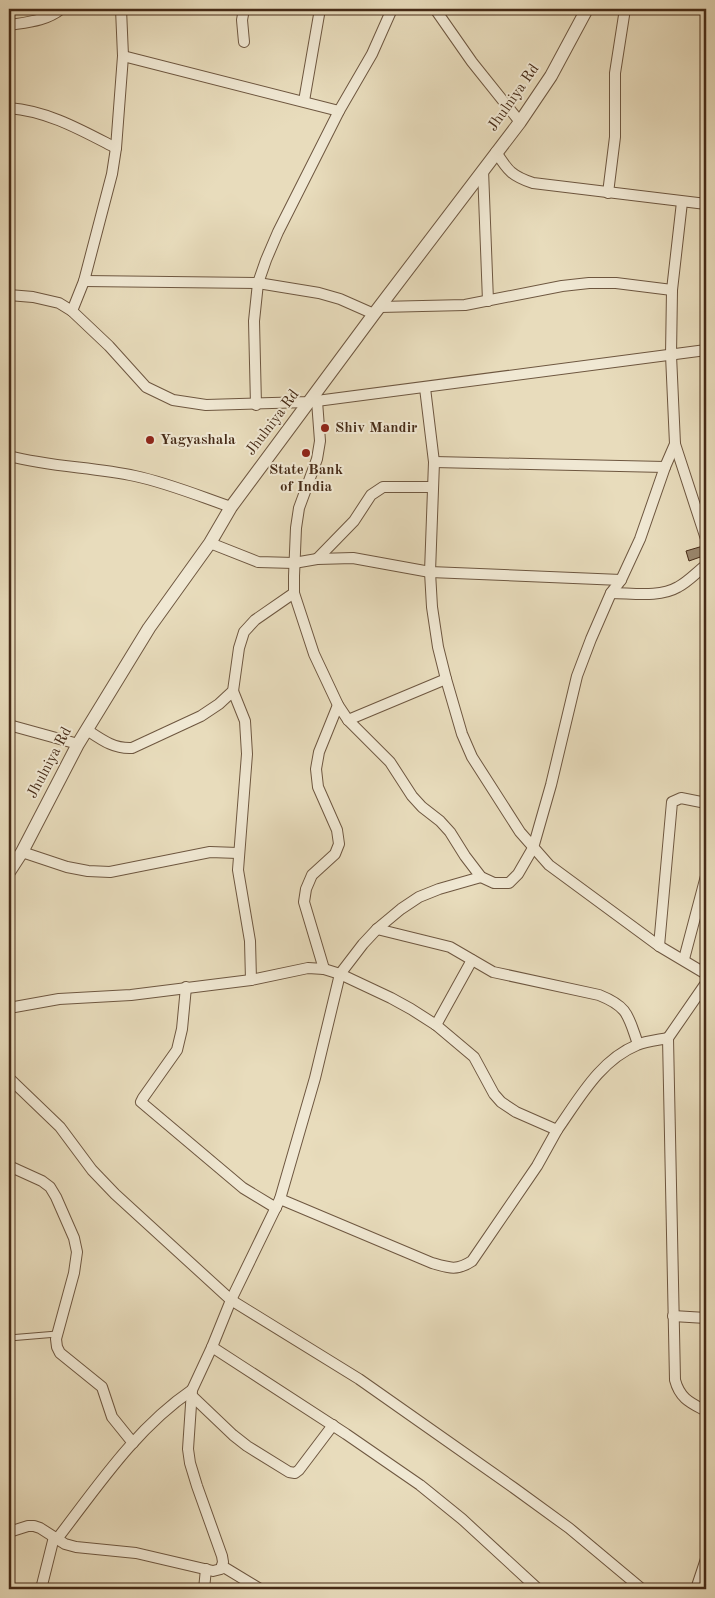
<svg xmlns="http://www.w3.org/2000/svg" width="715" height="1598" font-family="'Old Standard TT',serif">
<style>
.building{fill:#9a876d;stroke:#462b17}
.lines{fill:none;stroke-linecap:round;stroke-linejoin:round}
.service-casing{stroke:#6e5740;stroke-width:7}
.minor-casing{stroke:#6e5740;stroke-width:12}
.tertiary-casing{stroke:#6e5740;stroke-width:14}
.service{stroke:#f0e8d3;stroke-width:5}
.minor{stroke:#f0e8d3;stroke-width:10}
.tertiary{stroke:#f0e8d3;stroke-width:12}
.poi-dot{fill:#8f2418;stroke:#f0e8d3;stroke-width:2}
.labels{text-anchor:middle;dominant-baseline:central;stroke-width:4;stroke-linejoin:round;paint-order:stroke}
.street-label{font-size:15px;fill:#462b17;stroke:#f0e8d3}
.poi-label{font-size:15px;font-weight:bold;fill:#462b17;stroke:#f0e8d3;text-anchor:start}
</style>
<rect width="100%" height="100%" fill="#e8dcbc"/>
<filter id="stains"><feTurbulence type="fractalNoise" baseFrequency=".004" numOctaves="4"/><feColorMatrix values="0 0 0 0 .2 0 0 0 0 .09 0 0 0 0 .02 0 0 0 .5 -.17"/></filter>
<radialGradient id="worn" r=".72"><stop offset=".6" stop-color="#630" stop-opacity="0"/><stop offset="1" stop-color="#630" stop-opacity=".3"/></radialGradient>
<!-- building -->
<polygon class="building" points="703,546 706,555 689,561 686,551"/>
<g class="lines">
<defs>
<polyline id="service" points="9,1338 57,1334"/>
<g id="minor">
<polyline points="435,9 472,62 520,122"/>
<path d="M9,25C28,22 46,21 61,9"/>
<polyline points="244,42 242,20 244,9"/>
<polyline points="123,56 339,111"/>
<polyline points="304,101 320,9"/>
<path d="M9,108C48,111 81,130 116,148"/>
<path d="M496,152C508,171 512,176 533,183L706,204"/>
<polyline points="483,170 488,301"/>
<polyline points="608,193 615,137 615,73 625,9"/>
<polyline points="682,202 672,290 671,355 675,444 706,539"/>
<polyline points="84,281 258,283 319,293 340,299 374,314"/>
<polyline points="9,295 33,297 59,303 72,311 109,346 146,387 173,400 206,405 309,402 706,350"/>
<polyline points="380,307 465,305 562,286 589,283 616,283 672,290"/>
<polyline points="72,311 84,281 112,174 116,148 123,56 121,9"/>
<polyline points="425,388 434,462 430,572 432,607 438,647 446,679 462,734 472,757 520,832 549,865 659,946 706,974"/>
<polyline points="317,401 320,441 317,459 299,508 296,528 294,576 294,593 314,654 338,705 348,720 390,762 412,796 422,807 440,821 450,832 465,856 481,877 494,883 509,883 518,874 533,848 551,785 577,676 591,639 611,593 621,580 640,539 665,467 675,444"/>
<polyline points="256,405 254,321 258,283 266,260 278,232 339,111 372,54 392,9"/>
<path d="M9,456C51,467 92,467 135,476C168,483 199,496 231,507"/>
<polyline points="434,462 665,467"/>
<polyline points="210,543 258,562 294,563 317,559 353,558 430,572 621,580"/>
<polyline points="317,559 354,521 371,495 383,487 433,487"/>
<path d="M611,593C632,593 659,598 678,587C688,582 697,572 706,565"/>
<polyline points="233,691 245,721 247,754 238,870 250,941 251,980"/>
<polyline points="348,720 446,679"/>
<polyline points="9,725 78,744"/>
<path d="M87,730C102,740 114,749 132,748L201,716L219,704L233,691L239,648L244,632L255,620L294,593"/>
<polyline points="22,852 67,867 88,871 110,872 210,852 238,853"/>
<path d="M481,877L439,889L419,897L401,909L377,929L363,944L340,974L315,1078L280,1199L432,1263C449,1268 457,1271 472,1261L537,1166L557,1130"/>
<path d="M377,929L450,947L493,972L599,995C629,1007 628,1016 638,1044"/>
<polyline points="659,946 672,802 681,798 706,803"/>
<polyline points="684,959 706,876"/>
<polyline points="324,969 304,902 306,889 312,875 335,854 339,844 337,830 318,787 316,769 319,752 338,705"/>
<path d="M706,983L668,1038L675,1380C680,1399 691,1403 706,1411"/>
<polyline points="186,987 182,1029 177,1050 143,1098 141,1102 243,1188 276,1208"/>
<path d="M9,1008L59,999L131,995L251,980L308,968L324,969L340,974L391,998L411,1009L436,1025L474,1057L494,1094L501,1102L516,1112L557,1130C579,1099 600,1060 637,1045C646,1041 658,1040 668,1038"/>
<polyline points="436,1025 472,960"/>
<polyline points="9,1078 60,1127 92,1170 115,1194 231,1300 359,1379 514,1488 569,1528 642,1589"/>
<polyline points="9,1166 42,1181 50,1187 56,1197 74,1238 77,1252 74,1273 56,1339 57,1347 60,1353 102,1387 112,1417 133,1443"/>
<polyline points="673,1316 706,1318"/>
<polyline points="212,1347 346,1434 420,1485 462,1519 538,1589"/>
<polyline points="191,1395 233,1435 247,1446 289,1472 295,1473 299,1470 333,1425"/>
<polyline points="9,1532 28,1526 34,1526 40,1528 65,1544 76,1547 136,1553 213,1571 221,1569 223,1562 222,1556 197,1486 190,1463 188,1449 192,1390 212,1347 231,1300 280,1199"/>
<path d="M57,1539C97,1487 136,1428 192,1390"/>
<polyline points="222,1566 260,1589"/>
<polyline points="41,1589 54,1537"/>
<polyline points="204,1589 206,1569"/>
<polyline points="696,1589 706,1559"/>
</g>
<polyline id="tertiary" points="9,872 22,852 78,744 149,628 210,543 231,507 374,314 520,122 551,76 587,9"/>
</defs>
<!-- service casing -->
<use href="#service" class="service-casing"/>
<!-- minor casing -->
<use href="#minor" class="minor-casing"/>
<!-- tertiary casing -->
<use href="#tertiary" class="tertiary-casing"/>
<!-- service -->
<use href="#service" class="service"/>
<!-- minor -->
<use href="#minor" class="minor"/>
<!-- tertiary -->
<use href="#tertiary" class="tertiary"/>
</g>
<!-- markers -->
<g class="poi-dot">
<circle cx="325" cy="428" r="5"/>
<circle cx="150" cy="440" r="5"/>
<circle cx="306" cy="453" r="5"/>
</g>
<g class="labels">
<!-- street labels -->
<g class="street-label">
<text transform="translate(514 98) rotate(-55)">Jhulniya Rd</text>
<text transform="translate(273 423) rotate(-53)">Jhulniya Rd</text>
<text transform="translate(50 763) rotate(-62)">Jhulniya Rd</text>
</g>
<!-- poi labels -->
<g class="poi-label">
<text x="335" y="428">Shiv Mandir</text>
<text x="160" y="440">Yagyashala</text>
<text x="306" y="470" text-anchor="middle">State Bank<tspan x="306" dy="17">of India</tspan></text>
</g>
</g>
<!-- margin -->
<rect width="715" height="1598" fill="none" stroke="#e8dcbc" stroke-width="30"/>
<rect x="10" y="10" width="695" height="1578" fill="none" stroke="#462b17" stroke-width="2.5"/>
<rect x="15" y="15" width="685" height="1568" fill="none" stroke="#462b17"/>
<rect width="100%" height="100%" filter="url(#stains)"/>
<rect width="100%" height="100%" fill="url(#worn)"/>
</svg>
